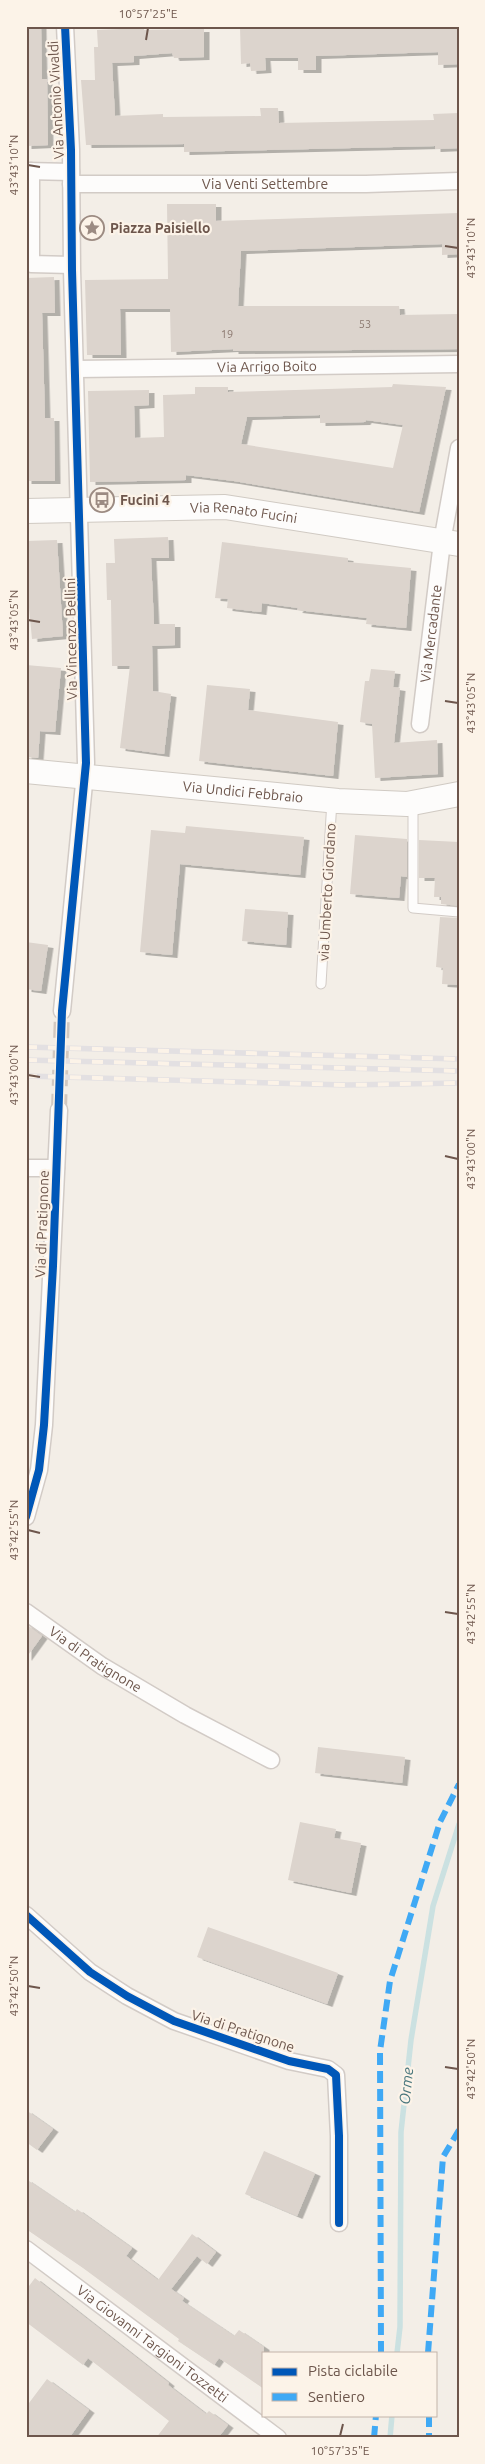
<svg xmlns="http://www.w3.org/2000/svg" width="485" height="2464" font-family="Ubuntu,sans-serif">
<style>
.green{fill:#e1e8d3}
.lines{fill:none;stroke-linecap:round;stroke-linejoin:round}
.stream{stroke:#cbe1e1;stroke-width:5.5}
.building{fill:#dcd4cd;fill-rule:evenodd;filter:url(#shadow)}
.minor-tunnel{stroke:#d2c8c0;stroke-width:16;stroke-dasharray:16 8;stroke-linecap:butt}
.service-casing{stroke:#d2cbc6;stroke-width:11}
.minor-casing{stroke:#d2cbc6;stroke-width:19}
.secondary-casing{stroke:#d0cac3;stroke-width:26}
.service{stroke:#fdfcfb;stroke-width:9}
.minor{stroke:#fdfcfb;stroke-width:16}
.secondary{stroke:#fdfcfb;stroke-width:24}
.rail-casing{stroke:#e3e0e2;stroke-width:5.5}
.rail{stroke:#fcf3e8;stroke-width:4;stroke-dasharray:11;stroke-linecap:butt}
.quiet{stroke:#3fa9f5;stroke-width:6;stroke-dasharray:12 6;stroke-linecap:butt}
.cycleway-casing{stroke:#fcf3e8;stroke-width:11}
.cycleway{stroke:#0057b8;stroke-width:8}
.ticks{fill:none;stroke:#6d564c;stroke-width:2}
.labels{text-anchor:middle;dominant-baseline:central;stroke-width:4.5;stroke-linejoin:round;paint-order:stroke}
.number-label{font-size:11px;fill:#8b786f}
.street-label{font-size:14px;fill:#6d564c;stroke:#fcf3e8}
.poi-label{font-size:14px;font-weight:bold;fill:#6d564c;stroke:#fcf3e8;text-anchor:start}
.water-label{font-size:15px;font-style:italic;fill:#49777d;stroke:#fcf3e8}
.neatline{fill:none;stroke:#6d564c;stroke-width:2}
.ticks-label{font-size:12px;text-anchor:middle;fill:#6d564c}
</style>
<defs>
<filter id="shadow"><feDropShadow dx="5.5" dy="3" stdDeviation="0" flood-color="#0004"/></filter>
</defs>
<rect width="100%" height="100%" fill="#f3eee7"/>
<!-- green -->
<polygon class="green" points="26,1181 29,1181 26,1250"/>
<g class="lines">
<!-- stream -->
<g class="stream">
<polyline points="397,2353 400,2327 401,2132 411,2040 433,1906 459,1824"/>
<polyline points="390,2438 392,2415"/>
</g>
</g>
<!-- building -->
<g class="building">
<polygon points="26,26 41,26 42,79 47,79 48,145 26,146"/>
<polygon points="459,26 459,64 438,65 438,52 316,56 316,70 298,70 298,58 265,58 266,70 251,71 250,63 241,64 240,27"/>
<polygon points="144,28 144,30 204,29 204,57 174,58 172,53 134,56 134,62 112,63 115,116 163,114 163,117 261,116 260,108 278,108 279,123 434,120 433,114 459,113 459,148 435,149 435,146 184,152 184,144 86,145 81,80 95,80 94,47 98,47 97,30"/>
<polygon points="167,204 216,204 216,221 459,213 459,254 442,255 442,244 241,251 238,306 399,306 400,315 459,314 459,349 233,351 233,349 171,352 170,309 120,309 121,355 87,355 85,280 168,279"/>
<polygon points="54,277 55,313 42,313 45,418 54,418 55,481 26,481 26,278"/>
<path d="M393,384L446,387L419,512L234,481L186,475V480L90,482L88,391L149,390V405L134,406L135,438L164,437L163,395L195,394V387H228V392L392,387ZM320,415V423L365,422L366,420L403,425L393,468L241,444L247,417Z"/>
<polygon points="168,537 169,558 151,558 154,624 175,624 175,645 152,646 153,691 171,694 164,754 120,748 130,666 112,666 111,600 107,600 106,563 115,563 114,539"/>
<polygon points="57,540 63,636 32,639 26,577 26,541"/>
<polygon points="222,542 348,558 348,562 411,568 406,628 366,624 367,618 297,610 298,608 262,603 261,612 227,608 228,599 215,598"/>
<polygon points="26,665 61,668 55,732 40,731 38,758 26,757"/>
<polygon points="371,669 395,671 393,687 400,688 394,743 437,740 438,774 375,778 372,724 360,722 365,681 369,681"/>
<polygon points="207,685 250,689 248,710 338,722 333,776 199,761"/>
<polygon points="186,826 304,837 300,875 180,864 172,955 140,952 151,830 185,833"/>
<polygon points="355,835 407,839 407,877 401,876 399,898 350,894"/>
<polygon points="419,840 459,842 459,906 441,904 441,897 434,897 435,878 419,878"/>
<polygon points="245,909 288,912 286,945 242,941"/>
<polygon points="440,917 459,918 459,985 442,984 443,968 436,967"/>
<polygon points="26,942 48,945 41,991 26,989"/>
<polygon points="26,1624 42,1636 26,1658"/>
<polygon points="318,1747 405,1757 402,1783 315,1773"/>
<polygon points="300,1822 336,1829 334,1838 361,1843 351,1893 288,1880"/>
<polygon points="208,1927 338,1973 327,2004 197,1957"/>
<polygon points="26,2110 53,2129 37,2150 26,2142"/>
<polygon points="264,2151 315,2173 297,2216 245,2194"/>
<polygon points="26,2179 75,2212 77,2209 132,2248 126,2256 158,2280 192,2234 216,2252 207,2264 197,2256 171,2289 184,2298 182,2301 234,2336 239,2330 264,2347 264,2389 219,2358 214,2365 178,2341 179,2339 83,2268 26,2229"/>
<polygon points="35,2278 169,2383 168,2385 206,2414 209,2411 228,2425 218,2438 156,2438 169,2421 88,2358 83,2365 26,2322 26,2290"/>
<polygon points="47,2379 89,2410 69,2438 26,2438 26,2407"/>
</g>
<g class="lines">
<!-- minor-tunnel -->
<polyline class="minor-tunnel" points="59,1110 62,1011"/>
<defs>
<g id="service">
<polyline points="413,803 413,908 459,912"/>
<polyline points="321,984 332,800"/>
</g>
<g id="minor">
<polyline points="26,171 71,172"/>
<polyline points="31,171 31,264 71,265"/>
<path id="s1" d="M71,184H366L459,181"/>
<path id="s2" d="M76,369L459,364"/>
<path id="s3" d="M420,724L442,542L459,448"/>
<polyline points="62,1011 86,763 72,270 71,150 65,26"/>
<polyline points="26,1168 56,1168"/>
<polyline points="26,1517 39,1470 44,1425 59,1110"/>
<path id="s4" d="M26,1612L102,1666L185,1715L271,1760"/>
<polyline points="26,1915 90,1972 127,1996 174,2021 289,2061 328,2069 336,2075 339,2136 339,2223"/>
<path id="s5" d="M26,2249L278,2438"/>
</g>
<g id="secondary">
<path id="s6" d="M26,511L225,507L459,544"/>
<path id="s7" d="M26,771L338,801L407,804L459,794"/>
</g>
</defs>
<!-- service casing -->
<use href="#service" class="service-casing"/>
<!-- minor casing -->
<use href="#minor" class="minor-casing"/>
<!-- secondary casing -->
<use href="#secondary" class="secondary-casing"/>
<!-- service -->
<use href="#service" class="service"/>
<!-- minor -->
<use href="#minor" class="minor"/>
<!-- secondary -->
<use href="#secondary" class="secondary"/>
<defs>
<g id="rail">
<polyline points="26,1047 459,1059"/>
<polyline points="26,1060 459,1071"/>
<polyline points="26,1076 346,1085 459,1083"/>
</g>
</defs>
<!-- rail casing -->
<use href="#rail" class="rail-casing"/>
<!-- rail -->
<use href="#rail" class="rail"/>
<!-- quiet -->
<g class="quiet">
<polyline points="381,2353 380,2051 390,1981 440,1822 459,1784"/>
<polyline points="428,2353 443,2157 459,2130"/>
<polyline points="429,2415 429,2438"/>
<polyline points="374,2438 376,2415"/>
</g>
<defs>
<g id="cycleway">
<polyline points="26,1517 39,1470 44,1425 53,1266 62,1011 86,763 72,270 71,150 65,26"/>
<polyline points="26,1915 90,1972 127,1996 174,2021 289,2061 328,2069 336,2075 339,2136 339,2223"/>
</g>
</defs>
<!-- cycleway casing -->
<use href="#cycleway" class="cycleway-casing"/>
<!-- cycleway -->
<use href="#cycleway" class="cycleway"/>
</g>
<!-- ticks -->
<path class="ticks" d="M146,40L148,28M28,165L40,167M445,246L458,248M28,620L40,622M445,701L458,703M28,1075L40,1077M445,1156L458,1159M28,1530L40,1533M445,1612L458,1614M28,1986L40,1988M445,2067L458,2069M340,2436L343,2424"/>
<!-- icons -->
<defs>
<symbol id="sight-ring" viewBox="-11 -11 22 22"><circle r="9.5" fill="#fcf3e8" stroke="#9c8b82" stroke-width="1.5"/><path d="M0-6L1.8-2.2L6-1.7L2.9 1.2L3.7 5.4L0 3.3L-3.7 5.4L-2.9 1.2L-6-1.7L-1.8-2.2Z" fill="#9c8b82"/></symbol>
<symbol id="bus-ring" viewBox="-11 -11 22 22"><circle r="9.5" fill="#fcf3e8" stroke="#9c8b82" stroke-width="1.5"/><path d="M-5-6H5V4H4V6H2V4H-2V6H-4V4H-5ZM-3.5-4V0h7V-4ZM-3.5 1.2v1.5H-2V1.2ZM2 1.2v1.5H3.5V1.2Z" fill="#9c8b82"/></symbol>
</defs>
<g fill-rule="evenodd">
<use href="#sight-ring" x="78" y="214" width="28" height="28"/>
<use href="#bus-ring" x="88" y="486" width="28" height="28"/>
</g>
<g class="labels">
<!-- number labels -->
<g class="number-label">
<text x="365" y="324">53</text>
<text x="227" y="334">19</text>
</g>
<!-- street labels -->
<g class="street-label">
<text transform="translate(56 100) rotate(-93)">Via Antonio Vivaldi</text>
<text stroke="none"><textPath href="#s1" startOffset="194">Via Venti Settembre</textPath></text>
<text stroke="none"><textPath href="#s2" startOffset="191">Via Arrigo Boito</textPath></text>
<text stroke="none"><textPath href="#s6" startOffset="218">Via Renato Fucini</textPath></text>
<text stroke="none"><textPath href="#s3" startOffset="91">Via Mercadante</textPath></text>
<text transform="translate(71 639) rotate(-91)">Via Vincenzo Bellini</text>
<text stroke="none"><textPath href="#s7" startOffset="218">Via Undici Febbraio</textPath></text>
<text transform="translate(327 892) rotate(-87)">via Umberto Giordano</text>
<text transform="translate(42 1224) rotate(-88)">Via di Pratignone</text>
<text stroke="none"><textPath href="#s4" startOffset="84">Via di Pratignone</textPath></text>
<text transform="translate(243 2031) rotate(18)">Via di Pratignone</text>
<text stroke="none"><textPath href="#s5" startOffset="158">Via Giovanni Targioni Tozzetti</textPath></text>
</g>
<!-- poi labels -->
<g class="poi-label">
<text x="110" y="228">Piazza Paisiello</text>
<text x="120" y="500">Fucini 4</text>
</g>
<!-- water labels -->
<g class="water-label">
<text transform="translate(406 2086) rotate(-84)">Orme</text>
</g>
</g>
<!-- border -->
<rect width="485" height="2464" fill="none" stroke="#fcf3e8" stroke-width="55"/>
<!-- legend -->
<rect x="262" y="2352" width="175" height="65" fill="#fcf3e8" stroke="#c3b4aa"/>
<rect x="272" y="2368" width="25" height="8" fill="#0057b8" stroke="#c3b4aa"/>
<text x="308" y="2376" font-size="15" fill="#6d564c">Pista ciclabile</text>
<rect x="272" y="2393" width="25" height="8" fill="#3fa9f5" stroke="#c3b4aa"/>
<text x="308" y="2402" font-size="15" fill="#6d564c">Sentiero</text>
<rect x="28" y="28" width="430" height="2408" class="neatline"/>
<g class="ticks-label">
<text x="148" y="18">10°57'25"E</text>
<text transform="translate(14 165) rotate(-90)" y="4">43°43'10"N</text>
<text transform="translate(471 248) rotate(-90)" y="4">43°43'10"N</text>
<text transform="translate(14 620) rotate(-90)" y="4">43°43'05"N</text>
<text transform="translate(471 703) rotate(-90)" y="4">43°43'05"N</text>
<text transform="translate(14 1075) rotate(-90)" y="4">43°43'00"N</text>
<text transform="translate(471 1159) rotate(-90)" y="4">43°43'00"N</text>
<text transform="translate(14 1530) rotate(-90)" y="4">43°42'55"N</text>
<text transform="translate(471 1614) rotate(-90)" y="4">43°42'55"N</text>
<text transform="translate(14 1986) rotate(-90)" y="4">43°42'50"N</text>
<text transform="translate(471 2069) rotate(-90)" y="4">43°42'50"N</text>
<text x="340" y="2455">10°57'35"E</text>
</g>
</svg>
